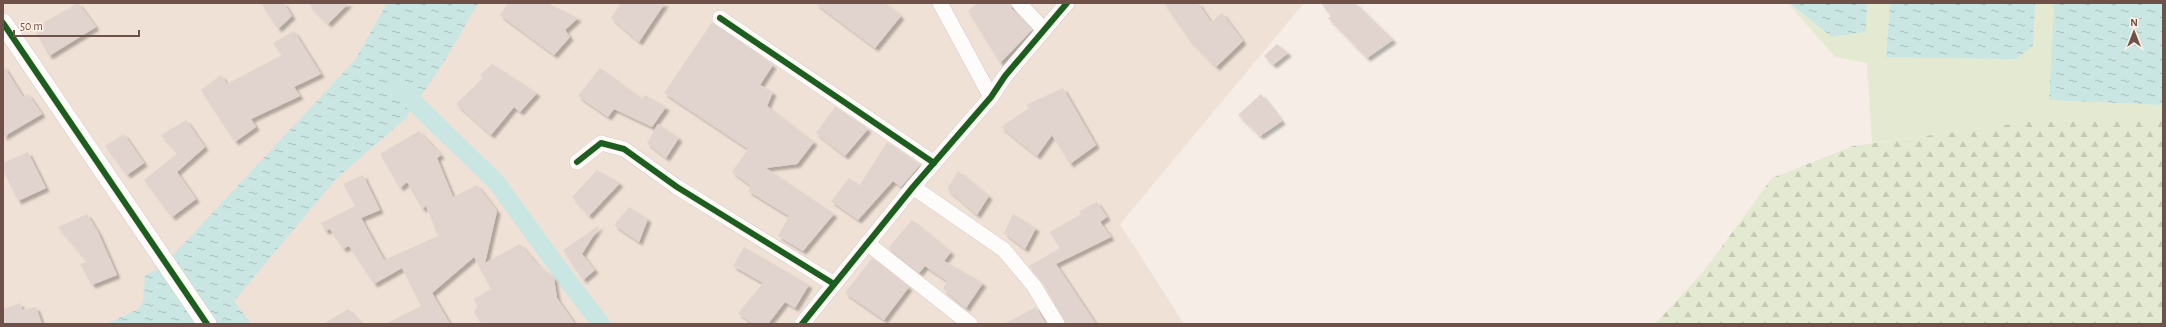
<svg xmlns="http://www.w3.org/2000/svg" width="2166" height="327" font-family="'Alegreya Sans',sans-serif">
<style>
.residential{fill:#f0e1d6}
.green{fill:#e3ead1}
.forest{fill:url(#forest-firs)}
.water{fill:url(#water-ripples)}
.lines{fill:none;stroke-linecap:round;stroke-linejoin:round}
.canal{stroke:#c9e6e3;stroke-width:18}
.building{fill:#e1d4ce;filter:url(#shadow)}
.minor-casing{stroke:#d6cac4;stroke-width:16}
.tertiary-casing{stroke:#d6cac4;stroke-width:20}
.minor{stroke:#fefcfb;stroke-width:15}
.tertiary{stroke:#fefcfb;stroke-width:19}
.cycleway-casing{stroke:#fef1e5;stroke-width:8}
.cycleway{stroke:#1b5e20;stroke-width:6}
</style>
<defs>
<pattern id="forest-firs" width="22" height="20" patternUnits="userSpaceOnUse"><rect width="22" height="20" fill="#e3ead1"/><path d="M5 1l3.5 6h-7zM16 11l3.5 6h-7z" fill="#c6cab5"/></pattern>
<pattern id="water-ripples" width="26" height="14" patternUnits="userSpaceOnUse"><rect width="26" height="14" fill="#c9e6e3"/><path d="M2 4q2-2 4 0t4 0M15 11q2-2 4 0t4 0" fill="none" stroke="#a8bdba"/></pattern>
<filter id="shadow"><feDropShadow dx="3.5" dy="3.5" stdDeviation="1" flood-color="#0004"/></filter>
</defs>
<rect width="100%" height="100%" fill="#f5ede6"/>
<!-- residential -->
<polygon class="residential" points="3,3 1304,3 1120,224 1184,324 3,324"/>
<!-- green -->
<polygon class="green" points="1788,3 1832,37 1866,32 1867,3 1890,3 1886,57 2033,46 2035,3 2054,3 2049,100 2163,105 2163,119 2033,121 1872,143 1867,63 1835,57"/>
<!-- forest -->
<polygon class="forest" points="2163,119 2163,324 1655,324 1704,271 1772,178 1853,146 2033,121"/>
<!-- water -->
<g class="water">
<polygon points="387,3 478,3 444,62 406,118 336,179 234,301 250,322 246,324 106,324 139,309 143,301 145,275 161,268 355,60"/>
<polygon points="1789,3 1867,3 1866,32 1832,37"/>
<polygon points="1890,3 2035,3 2033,46 2016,59 1886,57"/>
<polygon points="2054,3 2163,3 2163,105 2049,100"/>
</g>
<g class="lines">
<!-- canal -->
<polyline class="canal" points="399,88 496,182 568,281 601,324"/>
</g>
<!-- building -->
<g class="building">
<polygon points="78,3 96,27 49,56 34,28"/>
<polygon points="261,3 284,3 292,16 278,29"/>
<polygon points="308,3 349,3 328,24"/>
<polygon points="508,3 547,3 578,18 565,30 570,37 554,55 500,15"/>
<polygon points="621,3 665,3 639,42 611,18"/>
<polygon points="815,3 885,3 901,16 875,48"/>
<polygon points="977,3 1010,3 1012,9 1032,30 1000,63 968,11"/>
<polygon points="1164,3 1198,3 1211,22 1222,13 1243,41 1216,67 1189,39"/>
<polygon points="1321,3 1355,3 1393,40 1367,58 1328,18 1331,16"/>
<polygon points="712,22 773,65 760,85 773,92 767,106 814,142 797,164 766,168 834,214 803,251 778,236 789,216 748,191 751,186 732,172 748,149 664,93"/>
<polygon points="294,31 321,74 294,87 300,96 251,119 256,127 235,142 201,90 221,75 227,84 282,55 273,43"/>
<polygon points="1277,44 1288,53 1273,65 1264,56"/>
<polygon points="492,64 537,93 520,112 514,107 491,135 456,104 483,78 480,75"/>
<polygon points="3,65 23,97 28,94 42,114 3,137"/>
<polygon points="600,68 642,99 645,95 666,107 652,127 614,109 608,117 578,96"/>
<polygon points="1063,88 1096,145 1070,164 1052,135 1037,156 1001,127 1029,108 1026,105"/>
<polygon points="1261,94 1282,121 1260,136 1238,115"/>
<polygon points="835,107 868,129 845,156 816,133"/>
<polygon points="186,120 205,147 177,172 196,199 172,217 144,180 178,153 161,135"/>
<polygon points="658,124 679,138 666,158 647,143"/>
<polygon points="419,131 441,155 437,158 453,197 477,185 497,211 485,263 520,244 539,266 554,278 557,298 575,324 482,324 474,312 477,307 474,299 491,289 474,257 432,293 450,324 385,324 421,306 402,268 374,284 349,246 343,249 330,229 325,231 321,223 355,206 343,184 363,175 380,210 361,218 384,260 438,236 426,206 422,209 407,182 400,188 380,154"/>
<polygon points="124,134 144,163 127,175 105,146"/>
<polygon points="887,142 920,165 901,187 893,181 858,220 831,201 849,178 859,186"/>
<polygon points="28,152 46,188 18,201 3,170 3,163"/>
<polygon points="597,170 620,183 589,216 572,197"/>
<polygon points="958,171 989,196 977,215 947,189"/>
<polygon points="1097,202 1107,217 1100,222 1111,237 1056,264 1096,324 1066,324 1042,281 1029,266 1060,248 1050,232 1081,214 1079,211"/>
<polygon points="629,207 648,219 639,242 614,225"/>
<polygon points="87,214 98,232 117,275 92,285 80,264 87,261 58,227"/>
<polygon points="1013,214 1036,228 1025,249 1004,233"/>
<polygon points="912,220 951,252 944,261 983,283 966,308 943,289 947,281 925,266 919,273 888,248"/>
<polygon points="600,225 582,254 595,270 583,280 563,250"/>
<polygon points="744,247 809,285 795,308 785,302 768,324 753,324 738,313 763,283 733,266"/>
<polygon points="872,258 909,287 884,320 845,293"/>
<polygon points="20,303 22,310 36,307 42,324 3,324 3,309"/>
<polygon points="1036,307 1046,324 1004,324"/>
<polygon points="348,309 362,324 323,324"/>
</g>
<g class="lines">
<defs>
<g id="minor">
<polyline points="940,3 991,97"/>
<polyline points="1019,3 1044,30"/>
<polyline points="720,18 934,163"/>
<polyline points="577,162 601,143 624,149 677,187 834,284"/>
<polyline points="913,187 1004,250 1034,286 1057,324"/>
<polyline points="867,243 970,324"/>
<polyline points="802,324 913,187 991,97 1005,76 1067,3"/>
</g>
<polyline id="tertiary" points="3,23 207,324"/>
</defs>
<!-- minor casing -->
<use href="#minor" class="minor-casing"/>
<!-- tertiary casing -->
<use href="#tertiary" class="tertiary-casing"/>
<!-- minor -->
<use href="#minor" class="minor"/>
<!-- tertiary -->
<use href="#tertiary" class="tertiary"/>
<defs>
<g id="cycleway">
<polyline points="720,18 934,163"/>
<polyline points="3,23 207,324"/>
<polyline points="577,162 601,143 624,149 677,187 834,284"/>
<polyline points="802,324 913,187 991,97 1005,76 1067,3"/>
</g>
</defs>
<!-- cycleway casing -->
<use href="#cycleway" class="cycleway-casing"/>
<!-- cycleway -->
<use href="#cycleway" class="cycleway"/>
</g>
<!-- border -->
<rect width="2166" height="327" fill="none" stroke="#705149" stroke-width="8"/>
<!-- north arrow -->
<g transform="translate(2134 32)" stroke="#fef1e5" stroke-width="3" paint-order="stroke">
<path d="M0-3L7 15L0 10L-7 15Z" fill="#705149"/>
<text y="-6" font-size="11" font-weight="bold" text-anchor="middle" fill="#705149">N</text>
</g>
<!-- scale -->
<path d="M14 30v6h125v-6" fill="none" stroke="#705149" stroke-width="2"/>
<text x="20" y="30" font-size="12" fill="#705149" stroke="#fef1e5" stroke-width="3" paint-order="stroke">50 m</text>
</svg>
